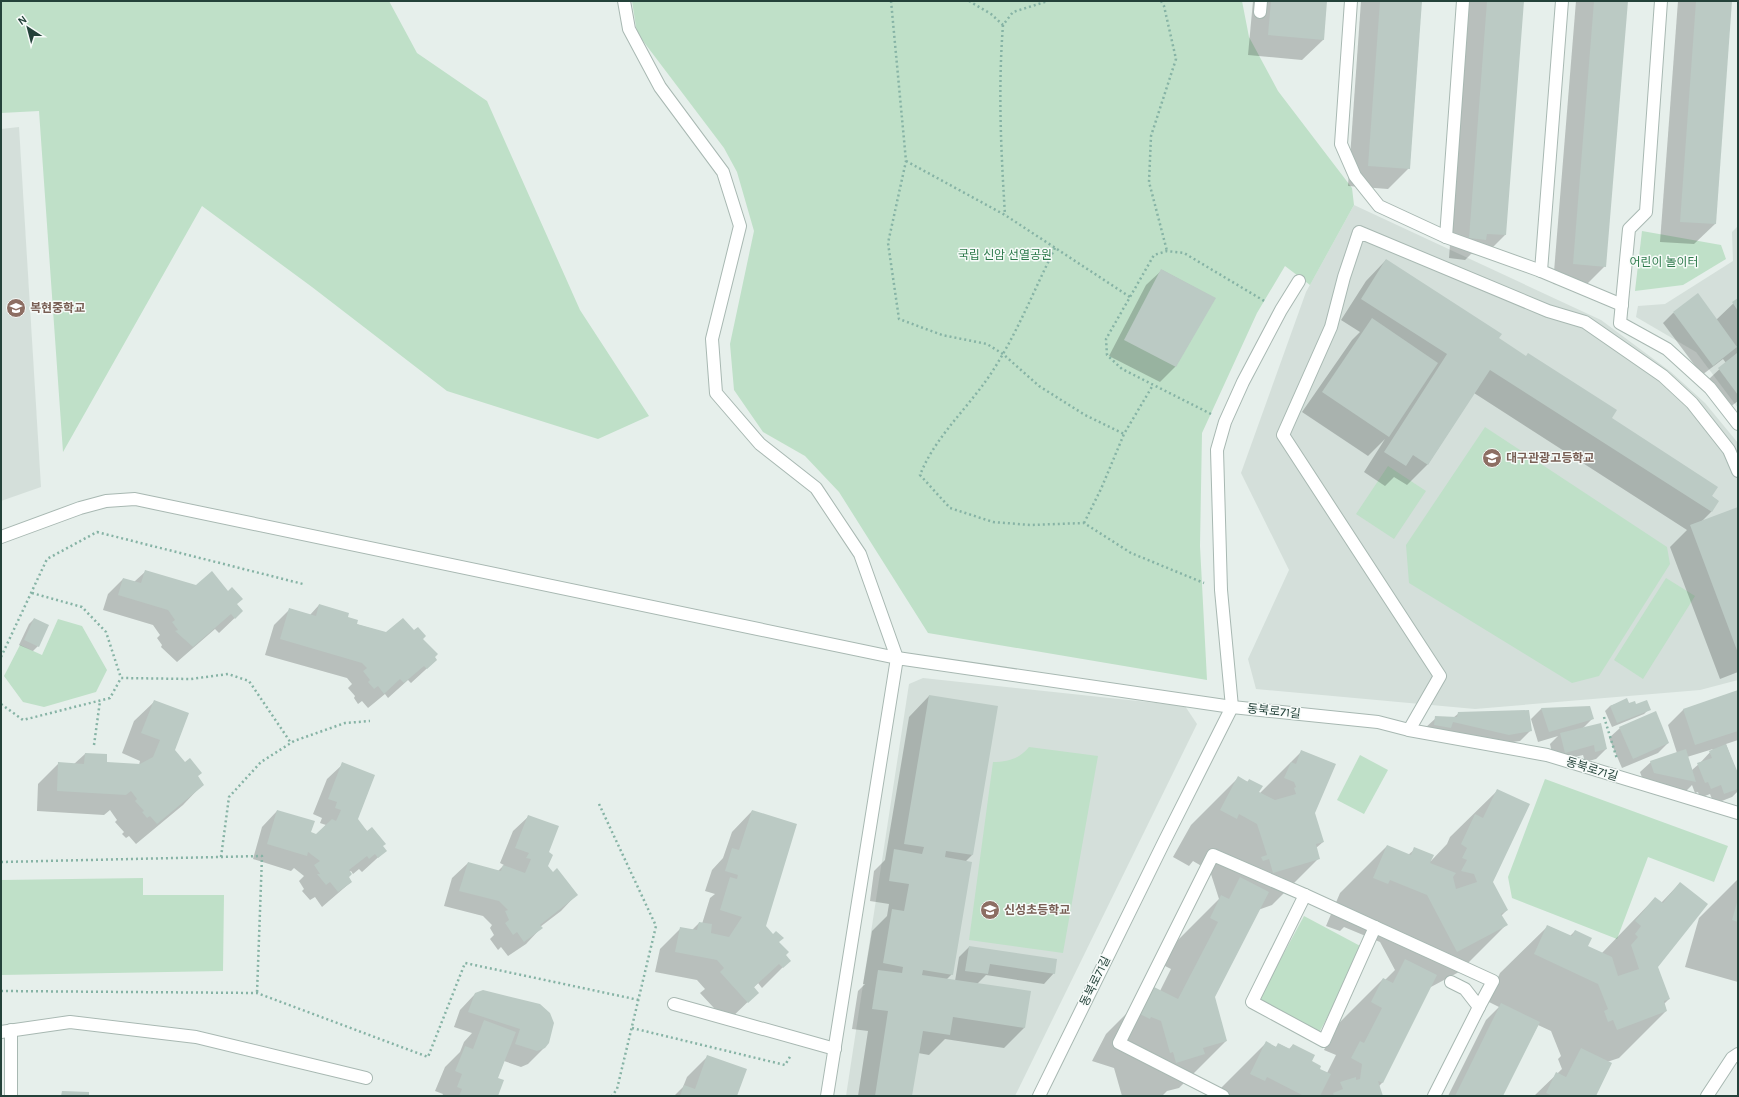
<svg xmlns="http://www.w3.org/2000/svg" width="1739" height="1097" font-family="Karla,'Noto Sans KR',sans-serif">
<style>
.built{fill:#d4dfda}
.green{fill:#bfe0c8}
.shadow{fill:#0003;fill-rule:evenodd}
.building{fill:#bbcac4}
.lines{fill:none;stroke-linecap:round;stroke-linejoin:round}
.minor-casing{stroke:#a8b8b2;stroke-width:14}
.path{stroke:#86b3a5;stroke-width:2.5;stroke-dasharray:2 3;stroke-linecap:butt}
.minor{stroke:#fff;stroke-width:12}
.labels{text-anchor:middle;dominant-baseline:central;stroke-width:3;stroke-linejoin:round;paint-order:stroke}
.park-label{font-size:12px;fill:#2d7a4b;stroke:#f7fbf9}
.education-label{font-size:12px;font-weight:bold;fill:#785e54;stroke:#f7fbf9;text-anchor:start}
.street-label{font-size:12px;fill:#24423a;stroke:#f7fbf9}
</style>
<rect width="100%" height="100%" fill="#e6efeb"/>
<!-- built -->
<g class="built">
<polygon points="19,127 41,487 1,501 1,129"/>
<polygon points="1354,205 1601,320 1671,372 1705,403 1738,443 1738,680 1700,690 1475,709 1256,689 1248,659 1289,570 1241,473 1306,292"/>
<polygon points="1738,226 1738,408 1696,352 1636,317 1638,306 1665,304 1733,261 1732,232"/>
<polygon points="923,678 1185,706 1197,724 1015,1096 846,1096 909,684"/>
</g>
<!-- green -->
<g class="green">
<polygon points="1,1 389,1 417,53 487,101 580,310 649,416 598,439 447,391 312,287 202,206 63,452 39,111 1,113"/>
<polygon points="632,1 1242,1 1249,37 1278,91 1352,188 1354,205 1310,285 1285,266 1257,313 1202,433 1200,546 1207,680 928,633 839,492 805,456 763,432 734,390 730,344 754,231 737,172 724,148 637,33"/>
<polygon points="1642,231 1721,245 1726,259 1683,285 1635,291"/>
<polygon points="1485,427 1667,547 1670,564 1599,676 1572,683 1409,583 1406,545"/>
<polygon points="1388,466 1426,491 1394,539 1356,514"/>
<polygon points="1666,578 1695,596 1643,679 1614,660"/>
<polygon points="58,619 82,626 107,670 96,692 44,707 23,702 4,676 20,645 42,655"/>
<path d="M1029,747L1098,756L1063,953L969,940L993,762C1008,762 1019,759 1029,747Z"/>
<polygon points="1360,755 1388,770 1364,814 1337,800"/>
<polygon points="1545,779 1728,846 1714,882 1648,857 1617,939 1512,898 1508,877"/>
<polygon points="143,878 143,895 224,895 223,971 1,975 1,880"/>
<polygon points="1304,916 1364,948 1319,1033 1258,1001"/>
</g>
<!-- shadow -->
<g class="shadow">
<polygon points="1253,1 1326,1 1323,40 1302,60 1248,55"/>
<polygon points="1361,1 1421,1 1409,168 1388,189 1348,186"/>
<polygon points="1468,1 1523,1 1505,235 1485,255 1471,254 1465,260 1449,258"/>
<polygon points="1576,1 1627,1 1605,266 1584,287 1553,284"/>
<polygon points="1678,1 1731,1 1715,224 1694,244 1660,242"/>
<polygon points="1386,260 1610,419 1718,501 1711,512 1700,523 1738,508 1738,672 1720,679 1670,547 1687,530 1474,393 1428,464 1407,485 1394,477 1385,486 1364,472 1385,439 1368,456 1302,412 1352,340 1360,332 1341,320 1366,281"/>
<polygon points="1162,270 1214,298 1175,367 1160,382 1109,356 1146,285"/>
<polygon points="1738,299 1738,401 1730,407 1709,379 1726,363 1723,359 1702,375 1663,323 1673,313 1716,320"/>
<polygon points="146,571 236,604 242,611 219,633 215,629 177,662 161,647 162,645 157,638 160,635 153,625 103,610 108,594 123,579 134,582"/>
<polygon points="319,605 347,618 356,624 386,633 422,639 436,660 411,683 408,680 388,698 385,694 368,708 362,701 358,704 354,698 355,696 348,688 352,684 347,678 265,655 274,625 290,609 310,615"/>
<polygon points="34,619 38,646 33,651 19,645 29,624"/>
<path d="M1738,691V740L1726,744L1738,776V791L1732,797L1714,804L1710,794L1700,798L1698,792L1695,793L1692,785L1685,792L1644,783L1640,772L1651,762L1677,753L1668,725L1683,710ZM1713,749L1700,763L1692,770L1687,757Z"/>
<polygon points="929,696 972,855 965,862 952,974 947,979 955,981 959,957 969,947 1054,973 1044,984 986,975 977,984 1030,992 1024,1028 1004,1048 945,1039 929,1055 918,1053 911,1096 858,1096 868,1031 852,1029 858,991 865,984 863,984 872,931 887,916 889,904 870,901 874,871 885,860 909,717"/>
<polygon points="1627,700 1629,704 1649,709 1644,714 1612,727 1605,711 1610,706"/>
<polygon points="155,701 174,750 203,784 183,805 136,844 129,836 126,838 122,834 124,832 115,822 117,820 110,810 104,815 37,811 38,784 59,763 74,764 85,754 106,763 139,765 140,761 122,753 134,721"/>
<polygon points="1541,709 1593,718 1583,728 1606,749 1596,759 1585,762 1583,755 1554,762 1550,744 1558,736 1538,742 1531,719"/>
<polygon points="1459,713 1531,730 1520,741 1498,744 1425,728 1436,718 1453,718"/>
<polygon points="1620,728 1668,743 1658,753 1622,768 1609,738"/>
<polygon points="1302,751 1314,813 1323,842 1316,848 1319,858 1272,905 1258,910 1214,997 1226,1041 1179,1088 1167,1091 1162,1096 1122,1096 1114,1068 1092,1061 1106,1034 1153,987 1160,991 1171,969 1163,965 1174,944 1219,899 1210,871 1193,861 1189,866 1173,857 1191,825 1238,778 1247,782 1249,780 1257,796"/>
<polygon points="343,764 356,819 385,851 362,872 359,869 353,874 351,871 349,872 348,877 351,882 322,907 315,897 310,900 302,891 304,889 299,881 304,876 294,868 291,871 253,859 262,827 277,811 310,833 317,835 326,825 320,823 322,818 313,814 327,779"/>
<polygon points="1498,790 1492,882 1507,910 1501,916 1506,925 1459,972 1429,988 1382,1083 1379,1086 1382,1096 1216,1096 1219,1090 1266,1043 1276,1047 1279,1044 1289,1049 1293,1045 1318,1069 1327,1073 1336,1055 1324,1050 1336,1026 1383,979 1385,980 1395,970 1380,942 1344,927 1340,931 1326,926 1340,893 1387,846 1408,855 1415,849 1431,861 1447,844 1450,837"/>
<polygon points="752,811 765,926 778,942 784,955 789,961 762,988 758,983 753,988 757,993 727,1022 700,993 705,989 697,980 655,972 660,949 681,928 692,930 699,923 702,924 710,898 715,894 705,891 712,870 723,858 732,832"/>
<polygon points="529,816 548,853 546,866 576,895 561,911 540,927 541,928 526,944 508,956 501,947 498,950 490,939 494,935 490,928 492,925 483,916 444,906 452,878 468,863 498,871 504,865 500,863 513,831"/>
<polygon points="1738,879 1738,982 1685,967 1699,918"/>
<polygon points="1680,883 1657,966 1669,999 1664,1004 1666,1011 1619,1058 1607,1062 1595,1096 1534,1096 1562,1069 1558,1059 1561,1056 1551,1031 1538,1025 1502,1096 1448,1096 1486,1020 1499,1007 1487,1001 1500,973 1548,926 1570,936 1575,931 1587,947 1601,954 1655,898 1661,903"/>
<polygon points="483,991 544,1048 528,1064 521,1067 504,1061 497,1079 497,1096 442,1096 443,1094 435,1091 445,1067 460,1052 464,1042 472,1033 454,1027 460,1010 475,994"/>
<polygon points="707,1057 736,1096 674,1096 683,1087 687,1077"/>
</g>
<!-- building -->
<g class="building">
<polygon points="1271,1 1327,1 1324,40 1268,35"/>
<polygon points="1380,1 1422,1 1410,169 1368,166"/>
<polygon points="1487,1 1524,1 1506,235 1487,234 1486,240 1469,238"/>
<polygon points="1594,1 1628,1 1606,267 1573,264"/>
<polygon points="1696,1 1732,1 1716,224 1680,222"/>
<polygon points="1386,259 1502,334 1499,338 1526,356 1528,353 1617,410 1612,418 1718,487 1712,496 1719,501 1712,512 1490,370 1428,465 1413,455 1406,466 1384,452 1447,354 1361,299"/>
<polygon points="1161,269 1216,298 1176,367 1124,340"/>
<polygon points="1698,293 1737,347 1713,366 1673,312"/>
<polygon points="1738,298 1738,311 1732,302"/>
<polygon points="1372,318 1438,363 1389,437 1322,392"/>
<polygon points="1737,353 1738,354 1738,395 1718,368"/>
<polygon points="1738,507 1738,653 1690,525"/>
<polygon points="145,570 196,585 212,571 228,591 232,587 243,599 237,604 243,611 235,619 231,614 193,647 175,631 178,630 172,622 175,620 168,610 118,595 123,578 141,583"/>
<polygon points="319,604 349,613 348,617 358,620 357,624 386,632 403,618 414,630 418,627 426,636 423,639 438,654 435,657 437,660 427,669 424,666 404,683 400,679 384,694 378,686 374,689 368,682 370,680 363,671 367,668 362,663 280,639 289,608 316,616"/>
<polygon points="34,618 49,625 39,647 24,640"/>
<polygon points="1738,690 1738,731 1695,745 1683,709"/>
<polygon points="929,695 998,706 973,855 946,851 945,857 972,862 953,975 923,970 922,975 1031,991 1025,1028 953,1017 950,1035 923,1031 912,1096 875,1096 888,1011 872,1009 878,970 902,973 903,967 883,963 892,909 904,911 909,884 889,881 894,849 922,854 924,847 904,844"/>
<polygon points="1627,698 1629,703 1635,701 1636,704 1647,700 1651,710 1617,723 1610,706"/>
<polygon points="154,700 189,713 175,750 185,762 190,758 202,773 198,776 204,785 157,824 150,816 147,818 142,812 144,811 135,801 137,799 131,791 126,795 57,791 58,762 84,764 85,753 107,754 107,762 140,764 153,757 160,740 141,733"/>
<polygon points="1590,706 1594,719 1549,732 1541,708"/>
<polygon points="1529,710 1532,731 1509,735 1453,722 1451,728 1434,725 1435,716 1457,717 1458,712"/>
<polygon points="1656,711 1669,743 1633,759 1619,727"/>
<polygon points="1601,723 1607,749 1595,752 1594,745 1565,753 1560,733"/>
<polygon points="1726,744 1738,773 1738,789 1724,794 1721,785 1711,789 1708,782 1705,783 1697,763 1712,758 1709,751"/>
<polygon points="1686,749 1696,782 1654,773 1650,761"/>
<polygon points="1301,750 1336,764 1315,813 1324,842 1316,844 1320,859 1273,873 1269,859 1263,861 1261,857 1267,855 1257,824 1239,814 1237,819 1220,810 1238,776 1248,782 1249,779 1263,786 1259,792 1275,800 1296,794 1294,788 1296,787 1294,782 1284,778 1291,762 1296,764"/>
<polygon points="342,762 375,775 358,819 367,831 372,827 386,844 383,846 387,851 378,858 375,854 369,859 367,856 349,870 352,874 349,877 352,882 338,892 330,882 326,885 317,874 320,874 314,865 320,861 308,852 307,856 267,844 277,810 315,821 311,832 316,834 332,819 336,821 341,810 335,808 337,802 328,799"/>
<polygon points="1497,789 1530,804 1493,882 1508,910 1501,914 1508,925 1457,952 1427,895 1390,880 1388,884 1373,878 1387,845 1411,855 1414,847 1434,855 1430,863 1456,873 1453,877 1456,889 1477,882 1474,874 1461,871 1467,860 1462,858 1467,848 1461,844 1475,814 1483,818"/>
<polygon points="752,810 797,824 766,926 773,934 776,931 784,938 779,942 789,952 786,955 791,961 783,968 779,964 754,987 759,993 748,1003 720,972 724,968 717,960 675,952 680,927 697,930 699,922 712,924 711,933 729,937 742,917 720,910 730,877 737,879 738,875 725,871 732,848 739,850"/>
<polygon points="528,815 559,826 549,852 553,855 548,866 553,872 557,868 578,895 540,925 543,928 524,942 517,932 513,935 505,923 509,920 505,911 508,910 499,901 459,891 468,862 501,871 503,865 525,873 531,859 526,858 529,853 515,848"/>
<polygon points="1240,877 1269,892 1215,997 1227,1041 1203,1048 1205,1054 1176,1063 1173,1052 1170,1053 1161,1021 1151,1017 1150,1019 1138,1013 1152,986 1178,999 1218,922 1210,918 1221,895 1229,899"/>
<polygon points="1680,882 1708,904 1658,967 1670,999 1664,1001 1667,1011 1617,1030 1613,1020 1608,1022 1604,1011 1608,1009 1598,984 1534,954 1547,925 1572,936 1575,930 1592,938 1588,946 1612,957 1618,976 1639,969 1631,945 1638,937 1635,934 1641,926 1635,921 1655,897 1663,903"/>
<polygon points="1738,899 1738,922 1732,920"/>
<polygon points="969,946 1057,959 1055,974 990,964 988,974 965,971"/>
<polygon points="1405,959 1437,975 1383,1083 1378,1081 1383,1096 1334,1096 1333,1093 1343,1089 1340,1082 1356,1077 1356,1080 1360,1079 1362,1064 1351,1058 1360,1041 1364,1043 1382,1008 1371,1002 1383,978 1393,983"/>
<polygon points="483,990 540,1004 550,1013 554,1023 549,1043 545,1048 537,1051 515,1044 520,1029 468,1012 475,993"/>
<polygon points="1501,1003 1540,1022 1503,1096 1455,1096"/>
<polygon points="484,1020 516,1032 498,1078 504,1080 498,1096 459,1096 462,1089 457,1087 462,1074 455,1071 465,1046 473,1049"/>
<polygon points="1266,1041 1276,1047 1278,1043 1290,1049 1293,1044 1315,1055 1312,1061 1321,1066 1320,1069 1331,1074 1320,1096 1304,1096 1267,1077 1265,1081 1250,1074"/>
<polygon points="1581,1048 1612,1063 1596,1096 1553,1096 1546,1093 1556,1072 1566,1077"/>
<polygon points="707,1055 747,1069 737,1096 680,1096 684,1085 695,1089"/>
<polygon points="62,1091 89,1092 89,1096 61,1096"/>
</g>
<g class="lines">
<defs>
<g id="minor">
<polyline points="624,1 629,29 660,87 723,172 740,226 712,339 716,393 760,444 816,488 860,554 897,658"/>
<polyline points="1351,1 1341,144 1355,176 1379,206 1446,237 1541,271"/>
<polyline points="1562,1 1541,271 1622,305"/>
<polyline points="1661,1 1646,212 1629,229 1620,323 1667,349 1710,388 1738,424"/>
<polyline points="1260,12 1261,1"/>
<polyline points="1446,237 1463,1"/>
<polyline points="1,537 80,508 106,501 135,499 897,658"/>
<polyline points="1232,707 1221,590 1217,450 1225,422 1243,382 1281,310 1299,281"/>
<polyline points="1409,730 1440,676 1283,435 1331,327 1344,277 1359,232 1548,311 1585,322 1663,376 1692,403 1729,450 1738,471"/>
<polyline points="1305,895 1252,1002 1324,1041 1375,927"/>
<polyline points="674,1004 835,1049"/>
<polyline points="1,1032 70,1022 196,1037 366,1078"/>
<polyline points="11,1096 11,1030"/>
<polyline points="827,1096 897,658 1232,707 1378,722 1409,730 1547,755 1738,813"/>
<polyline points="1039,1096 1164,842 1232,707"/>
<polyline points="1223,1096 1119,1043 1213,855 1305,895 1493,981 1479,1007"/>
<polyline points="1434,1096 1479,1007 1465,989 1451,982"/>
<polyline points="1707,1096 1732,1058 1738,1054"/>
</g>
</defs>
<!-- minor casing -->
<use href="#minor" class="minor-casing"/>
<!-- path -->
<g class="path">
<polyline points="891,1 906,161 888,243 899,319 942,335 987,344 1003,354 1039,386 1085,415 1124,434"/>
<polyline points="969,1 991,14 1003,25 1013,12 1048,1"/>
<polyline points="1161,1 1164,6 1176,59 1151,136 1149,182 1167,251"/>
<path d="M1003,25C998,89 1001,151 1005,215"/>
<polyline points="906,161 1005,215 1130,297"/>
<path d="M1055,248C1034,290 1016,336 990,375C967,409 935,437 920,475L950,508L993,522L1030,525L1084,523L1131,553L1204,583"/>
<polyline points="1211,414 1122,369 1107,355 1106,339 1154,255 1167,251 1184,253 1266,302"/>
<polyline points="1084,523 1101,489 1124,434 1153,385"/>
<polyline points="32,593 82,607 106,632 121,678"/>
<polyline points="1,657 47,559 97,532 303,584"/>
<polyline points="1,704 23,720 110,698 121,678 191,679 228,674 249,681 291,743"/>
<polyline points="1604,717 1617,759"/>
<polyline points="94,745 100,701"/>
<polyline points="599,804 656,926 617,1089 612,1096"/>
<polyline points="221,857 229,797 261,762 294,741 345,723 370,721"/>
<polyline points="1,862 262,856 257,993"/>
<polyline points="1,991 257,993 428,1057 465,963 639,1000"/>
<polyline points="632,1028 785,1065 791,1055"/>
</g>
<!-- minor -->
<use href="#minor" class="minor"/>
</g>
<!-- icons -->
<defs>
<symbol id="school-disc" viewBox="-11 -11 22 22"><circle r="9.5" fill="#8d6e63" stroke="#f7fbf9"/><path d="M0-5L7-2L0 1L-7-2ZM-4 1L0 2.5L4 1V4Q0 6-4 4Z" fill="#fff"/></symbol>
</defs>
<g fill-rule="evenodd">
<use href="#school-disc" x="5" y="297" width="22" height="22"/>
<use href="#school-disc" x="1481" y="447" width="22" height="22"/>
<use href="#school-disc" x="979" y="899" width="22" height="22"/>
</g>
<g class="labels">
<!-- park labels -->
<g class="park-label">
<text x="1005" y="255">국립 신암 선열공원</text>
<text x="1664" y="262">어린이 놀이터</text>
</g>
<!-- education labels -->
<g class="education-label">
<text x="30" y="308">복현중학교</text>
<text x="1506" y="458">대구관광고등학교</text>
<text x="1004" y="910">신성초등학교</text>
</g>
<!-- street labels -->
<g class="street-label">
<text transform="translate(1274 711) rotate(6)">동북로71길</text>
<text transform="translate(1592 769) rotate(17)">동북로71길</text>
<text transform="translate(1095 981) rotate(-64)">동북로71길</text>
</g>
</g>
<!-- border -->
<rect width="1739" height="1097" fill="none" stroke="#24423a" stroke-width="4"/>
<!-- north arrow -->
<g transform="translate(28 28) rotate(324)" stroke="#f7fbf9" stroke-width="3" paint-order="stroke">
<path d="M0-3L7 15L0 10L-7 15Z" fill="#24423a"/>
<text y="-6" font-size="11" font-weight="bold" text-anchor="middle" fill="#24423a">N</text>
</g>
</svg>
